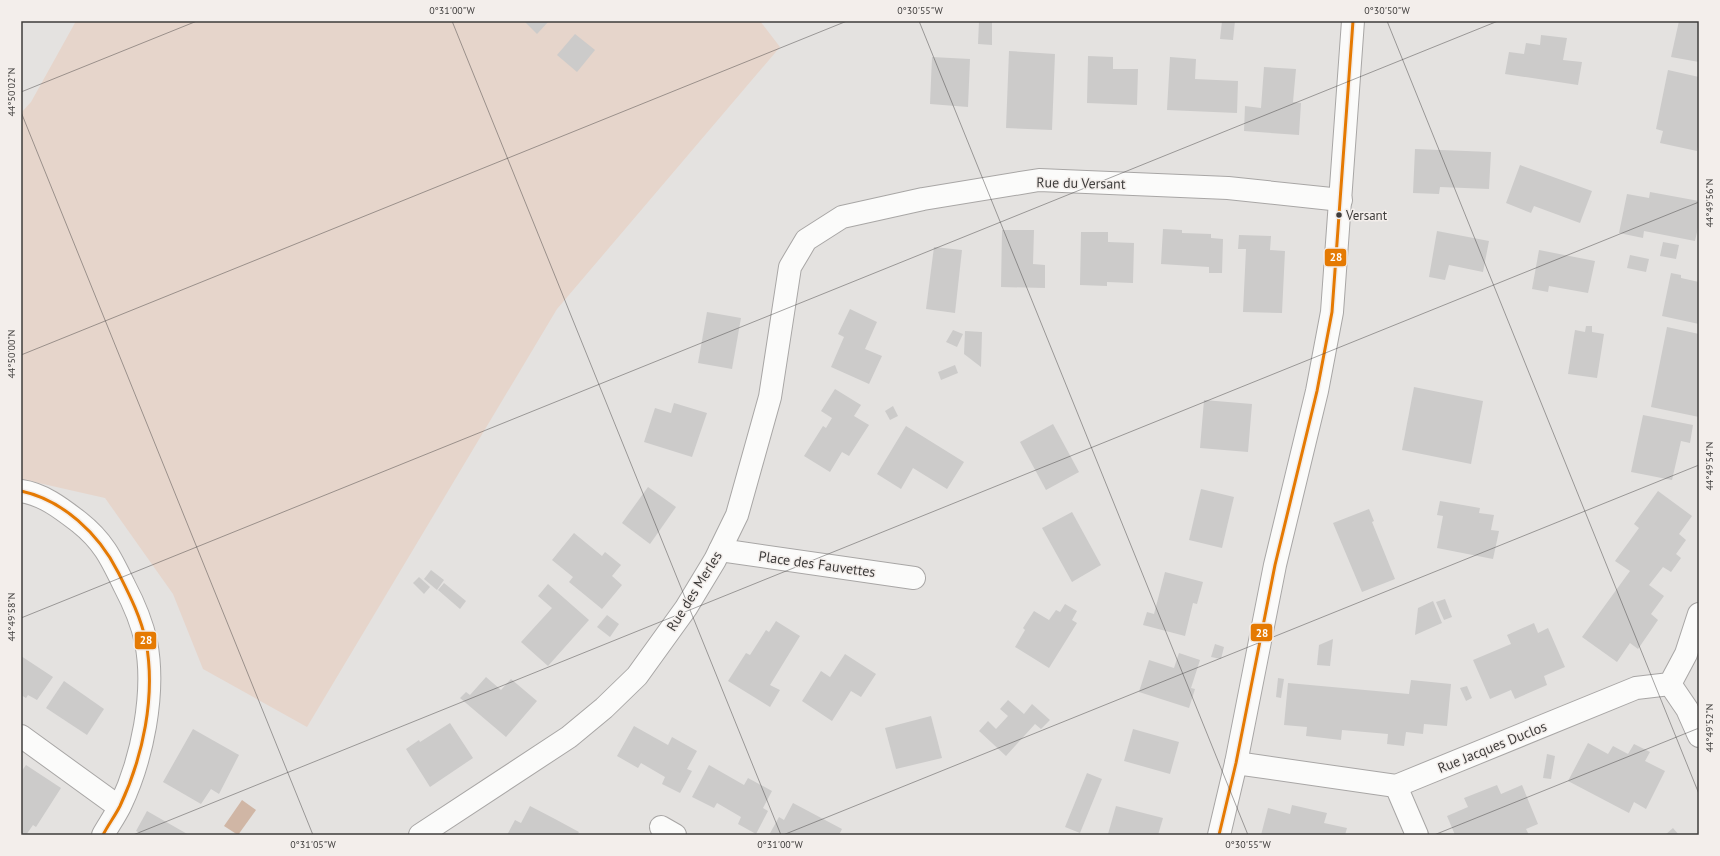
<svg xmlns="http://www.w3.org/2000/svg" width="1720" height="856" font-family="'PT Sans',sans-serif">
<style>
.green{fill:#e6d5cb}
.water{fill:#d0b6a5}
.building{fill:#cccbca}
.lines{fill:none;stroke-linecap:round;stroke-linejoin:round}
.minor-casing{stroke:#a8a6a5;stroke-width:24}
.minor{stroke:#fbfbfa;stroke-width:22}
.bus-1-casing{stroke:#f3eeeb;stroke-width:6}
.bus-1{stroke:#e57a03;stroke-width:3}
.ticks{fill:none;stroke:#3e3c3b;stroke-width:1;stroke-opacity:0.45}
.bus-dot{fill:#3e3c3b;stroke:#f3eeeb;stroke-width:1.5}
.labels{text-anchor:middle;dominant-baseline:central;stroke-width:3;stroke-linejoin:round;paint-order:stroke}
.bus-label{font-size:13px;fill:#3e3c3b;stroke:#f3eeeb;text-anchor:start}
.street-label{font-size:14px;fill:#3e3c3b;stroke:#f3eeeb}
.line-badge{stroke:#f3eeeb;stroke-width:1.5}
.badge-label{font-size:11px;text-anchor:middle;font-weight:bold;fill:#fff}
.neatline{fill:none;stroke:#3e3c3b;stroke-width:1.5}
.ticks-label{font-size:10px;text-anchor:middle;fill:#3e3c3b}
</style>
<rect width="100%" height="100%" fill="#e4e2e0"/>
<!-- green -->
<polygon class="green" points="76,21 760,21 780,47 557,309 307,727 203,669 173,594 105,498 21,479 21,113 31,102"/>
<!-- water -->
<polygon class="water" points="242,800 256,810 238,835 224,826"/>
<!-- building -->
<g class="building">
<polygon points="524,21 549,21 537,34"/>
<polygon points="979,21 992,21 992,45 978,44"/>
<polygon points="1222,21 1235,21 1233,40 1220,39"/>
<polygon points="1679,21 1699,21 1699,62 1671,57"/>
<polygon points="575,34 595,50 577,72 557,55"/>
<polygon points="1541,35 1567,38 1563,60 1582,62 1578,85 1505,74 1509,52 1524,54 1526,43 1540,45"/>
<polygon points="1009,51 1055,54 1052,130 1006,128"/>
<polygon points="1088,56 1113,57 1113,69 1138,69 1137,105 1087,103"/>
<polygon points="932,57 970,59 968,107 930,104"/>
<polygon points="1170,57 1196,59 1195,79 1238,81 1237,113 1167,110"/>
<polygon points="1264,67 1296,69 1293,102 1301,103 1299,135 1244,131 1245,106 1261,108"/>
<polygon points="1668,70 1699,77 1699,143 1697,151 1660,143 1663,131 1656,129"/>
<polygon points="1415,149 1491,152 1489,189 1440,187 1439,194 1413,193"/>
<polygon points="1520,165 1592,191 1580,223 1534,206 1531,213 1506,203"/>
<polygon points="1650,192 1699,201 1699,223 1695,241 1644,231 1643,238 1619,233 1627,194 1649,198"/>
<polygon points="1163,229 1182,230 1182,233 1211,234 1211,238 1223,239 1222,273 1209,273 1209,267 1161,264"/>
<polygon points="1002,230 1034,230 1033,264 1045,265 1045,288 1001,287"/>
<polygon points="1437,231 1489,241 1483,272 1449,265 1445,280 1429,277"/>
<polygon points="1081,232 1108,232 1108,242 1134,243 1133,283 1107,282 1107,286 1080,285"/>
<polygon points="1239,235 1271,236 1270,250 1285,251 1282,313 1243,312 1246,249 1238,249"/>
<polygon points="1663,242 1679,245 1676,259 1660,256"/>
<polygon points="934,247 962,250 955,313 926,309"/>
<polygon points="1539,250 1595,261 1588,293 1549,286 1548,292 1532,289"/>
<polygon points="1630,255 1649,259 1646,272 1627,268"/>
<polygon points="1671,273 1681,275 1681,278 1699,282 1699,324 1662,316"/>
<polygon points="850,309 877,322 865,349 882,356 869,384 831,367 844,337 838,334"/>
<polygon points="707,312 741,318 732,369 698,363"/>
<polygon points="1586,326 1592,326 1592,332 1604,334 1597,378 1568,374 1575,330 1585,332"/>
<polygon points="1667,327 1699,334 1699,417 1651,407"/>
<polygon points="953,330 963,334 957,347 946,342"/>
<polygon points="965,331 982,332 981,367 964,354"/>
<polygon points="955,365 958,373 941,380 938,372"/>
<polygon points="1414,387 1483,401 1471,464 1402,450"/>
<polygon points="835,389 861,405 854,416 869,425 849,456 842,452 830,472 804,456 823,426 826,428 832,418 821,411"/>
<polygon points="1204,400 1252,404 1248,452 1200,448"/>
<polygon points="674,403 707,413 692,457 644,442 655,408 671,413"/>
<polygon points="893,406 898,416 890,420 885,411"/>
<polygon points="1643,415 1693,425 1690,443 1681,441 1672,480 1631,472"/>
<polygon points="1053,424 1079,472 1046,490 1020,442"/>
<polygon points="906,426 964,462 947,489 913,468 901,489 877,474"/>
<polygon points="648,487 676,507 650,544 622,523"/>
<polygon points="1201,489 1234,497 1222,548 1189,540"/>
<polygon points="1658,491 1692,516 1679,534 1686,540 1676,554 1681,558 1671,572 1663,567 1649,585 1664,596 1651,614 1658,620 1638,649 1630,643 1617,662 1582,637 1630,571 1615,561 1639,528 1634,524"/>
<polygon points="1440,501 1480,508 1479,513 1494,515 1491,530 1499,531 1493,559 1437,548 1443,516 1437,515"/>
<polygon points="1369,509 1374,521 1372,522 1395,579 1362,592 1333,523"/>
<polygon points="1072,512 1101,565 1072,582 1042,528"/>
<polygon points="574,533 602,556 605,552 621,565 612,576 622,585 602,609 569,582 573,577 552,560"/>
<polygon points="431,570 444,580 437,590 424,579"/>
<polygon points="1165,572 1203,582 1197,604 1193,603 1185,636 1143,625 1147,612 1154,614"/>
<polygon points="419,577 430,587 424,594 413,583"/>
<polygon points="444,583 466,601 460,609 438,590"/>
<polygon points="548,584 589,620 548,666 521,642 552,608 538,596"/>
<polygon points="1445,599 1452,617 1444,620 1436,602"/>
<polygon points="1433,601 1442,623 1415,635 1418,608"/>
<polygon points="1065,604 1077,611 1072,620 1077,623 1049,668 1015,647 1025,630 1023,628 1034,611 1049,620 1056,610 1060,612"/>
<polygon points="607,615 619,624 610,637 597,627"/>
<polygon points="776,621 800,636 770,685 780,690 770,707 728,681 746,653 750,655 766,630 769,632"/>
<polygon points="1534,623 1538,633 1548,628 1565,667 1544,676 1547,685 1515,699 1511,690 1490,699 1473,660 1511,644 1507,635"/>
<polygon points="1333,639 1330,666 1317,665 1319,645"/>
<polygon points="1215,644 1224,647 1221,659 1211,657"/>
<polygon points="1179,653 1200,660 1191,688 1195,689 1189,708 1139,692 1149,660 1174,668"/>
<polygon points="845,654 876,674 861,697 851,691 832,721 802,701 821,671 830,677"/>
<polygon points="21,656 53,677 37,700 28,695 26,698 21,695"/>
<polygon points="486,677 501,690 511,679 537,701 506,737 460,698 466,692 470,695"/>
<polygon points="1278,678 1284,679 1281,698 1276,697"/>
<polygon points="1411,680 1451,684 1447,726 1424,724 1423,734 1406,732 1404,746 1387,744 1388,734 1342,730 1341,740 1324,738 1306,736 1307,727 1284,725 1288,683 1409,694"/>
<polygon points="64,681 104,709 87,735 46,708"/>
<polygon points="1467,686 1472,698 1466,701 1460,688"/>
<polygon points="1008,700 1024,714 1032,704 1050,720 1041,729 1035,724 1006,756 979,731 988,721 996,729 1008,716 1000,709"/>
<polygon points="931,716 942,758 896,769 885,728"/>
<polygon points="450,723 473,758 430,787 406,749 419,740 420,742"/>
<polygon points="634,726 668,745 672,737 697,751 687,769 692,771 680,793 662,784 665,777 641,763 638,768 617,756"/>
<polygon points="193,729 239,755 219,794 211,789 201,804 163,782"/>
<polygon points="1133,729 1179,742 1170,774 1124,761"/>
<polygon points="1588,743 1608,754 1613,746 1628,754 1634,744 1650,752 1645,761 1665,771 1646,809 1634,802 1629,813 1568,781"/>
<polygon points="1547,754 1555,756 1551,779 1543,778"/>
<polygon points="26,765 61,788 36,827 33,825 26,835 21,835 21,772"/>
<polygon points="709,765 744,785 748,778 772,791 763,808 768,811 756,834 738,824 741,817 717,803 714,808 692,797"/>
<polygon points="1087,773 1102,779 1080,833 1065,827"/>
<polygon points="1497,785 1501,794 1522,785 1538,824 1526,829 1529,835 1455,835 1447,816 1468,807 1464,798"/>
<polygon points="793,803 842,829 839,835 769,835 779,817 784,820"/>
<polygon points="1292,805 1327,813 1324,823 1347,828 1345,835 1261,835 1268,808 1290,814"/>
<polygon points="530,806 555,819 579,832 577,835 507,835 515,820 521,823"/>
<polygon points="1116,806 1163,818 1158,835 1108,834"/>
<polygon points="147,811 189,835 144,835 136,831"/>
<polygon points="1673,828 1679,835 1665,835"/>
</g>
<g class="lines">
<defs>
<g id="minor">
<path d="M21,491C43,494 62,509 79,522C103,541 111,558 124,585C133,602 142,623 146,642C156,693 142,760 120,806C115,816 108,826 103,835"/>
<polyline points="720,550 914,578"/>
<polyline points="1670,684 1687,709 1699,736"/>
<polyline points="21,736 119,807"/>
<polyline points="1236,763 1396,786 1636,688 1670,684 1686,654 1699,614"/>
<polyline points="1396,786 1417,835"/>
<polyline points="661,827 675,835"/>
<polyline points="420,835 569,737 604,708 637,676 686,608 715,560 737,515 770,397 790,267 806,240 842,217 923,199 1039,180 1228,188 1341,200"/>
<polyline points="1219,835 1236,763 1275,565 1317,391 1332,312 1353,21"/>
</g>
</defs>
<!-- minor casing -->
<use href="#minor" class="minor-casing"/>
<!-- minor -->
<use href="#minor" class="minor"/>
<defs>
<g id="bus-1">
<path d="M21,491C63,500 99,534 118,572C129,594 141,617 146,642C156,696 143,757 120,806C115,816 108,825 103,835"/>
<polyline points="1219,835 1236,763 1275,565 1317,391 1332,312 1353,21"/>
</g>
</defs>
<!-- bus-1 casing -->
<use href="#bus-1" class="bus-1-casing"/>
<!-- bus-1 -->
<use href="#bus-1" class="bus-1"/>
</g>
<!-- ticks -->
<path class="ticks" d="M452,21L781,835M919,21L1248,835M1387,21L1699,794M21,92L197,21M21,112L313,835M21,355L847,21M21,618L1498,21M133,835L1699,202M783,835L1699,465M1434,835L1699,728"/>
<!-- markers -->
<circle class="bus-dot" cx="1339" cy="215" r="3.5"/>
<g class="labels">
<!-- bus labels -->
<g class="bus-label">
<text x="1346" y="215">Versant</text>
</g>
<!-- street labels -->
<g class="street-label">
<text transform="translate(1081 183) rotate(1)">Rue du Versant</text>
<text transform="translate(817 564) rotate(8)">Place des Fauvettes</text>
<text transform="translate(694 591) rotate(-58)">Rue des Merles</text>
<text transform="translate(1492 747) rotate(-22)">Rue Jacques Duclos</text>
</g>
</g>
<g class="line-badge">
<rect x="1324" y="248" width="23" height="19" rx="4" fill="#e57a03"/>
<rect x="1250" y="623" width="23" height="19" rx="4" fill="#e57a03"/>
<rect x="134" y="631" width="23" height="19" rx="4" fill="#e57a03"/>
</g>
<g class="badge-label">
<text x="1336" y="261">28</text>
<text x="1262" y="637">28</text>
<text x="146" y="644">28</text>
</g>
<!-- border -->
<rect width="1720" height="856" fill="none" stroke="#f3eeeb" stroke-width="44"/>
<rect x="22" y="22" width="1676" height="812" class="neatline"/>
<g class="ticks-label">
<text x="452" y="14">0°31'00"W</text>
<text x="920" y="14">0°30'55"W</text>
<text x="1387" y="14">0°30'50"W</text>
<text transform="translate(11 92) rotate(-90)" y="4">44°50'02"N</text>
<text transform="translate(1709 203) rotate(-90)" y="4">44°49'56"N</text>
<text transform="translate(11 354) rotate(-90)" y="4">44°50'00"N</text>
<text transform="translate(1709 466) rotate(-90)" y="4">44°49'54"N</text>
<text transform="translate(11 617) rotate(-90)" y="4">44°49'58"N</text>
<text transform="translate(1709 728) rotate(-90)" y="4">44°49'52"N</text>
<text x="313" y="848">0°31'05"W</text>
<text x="780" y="848">0°31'00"W</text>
<text x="1248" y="848">0°30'55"W</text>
</g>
</svg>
